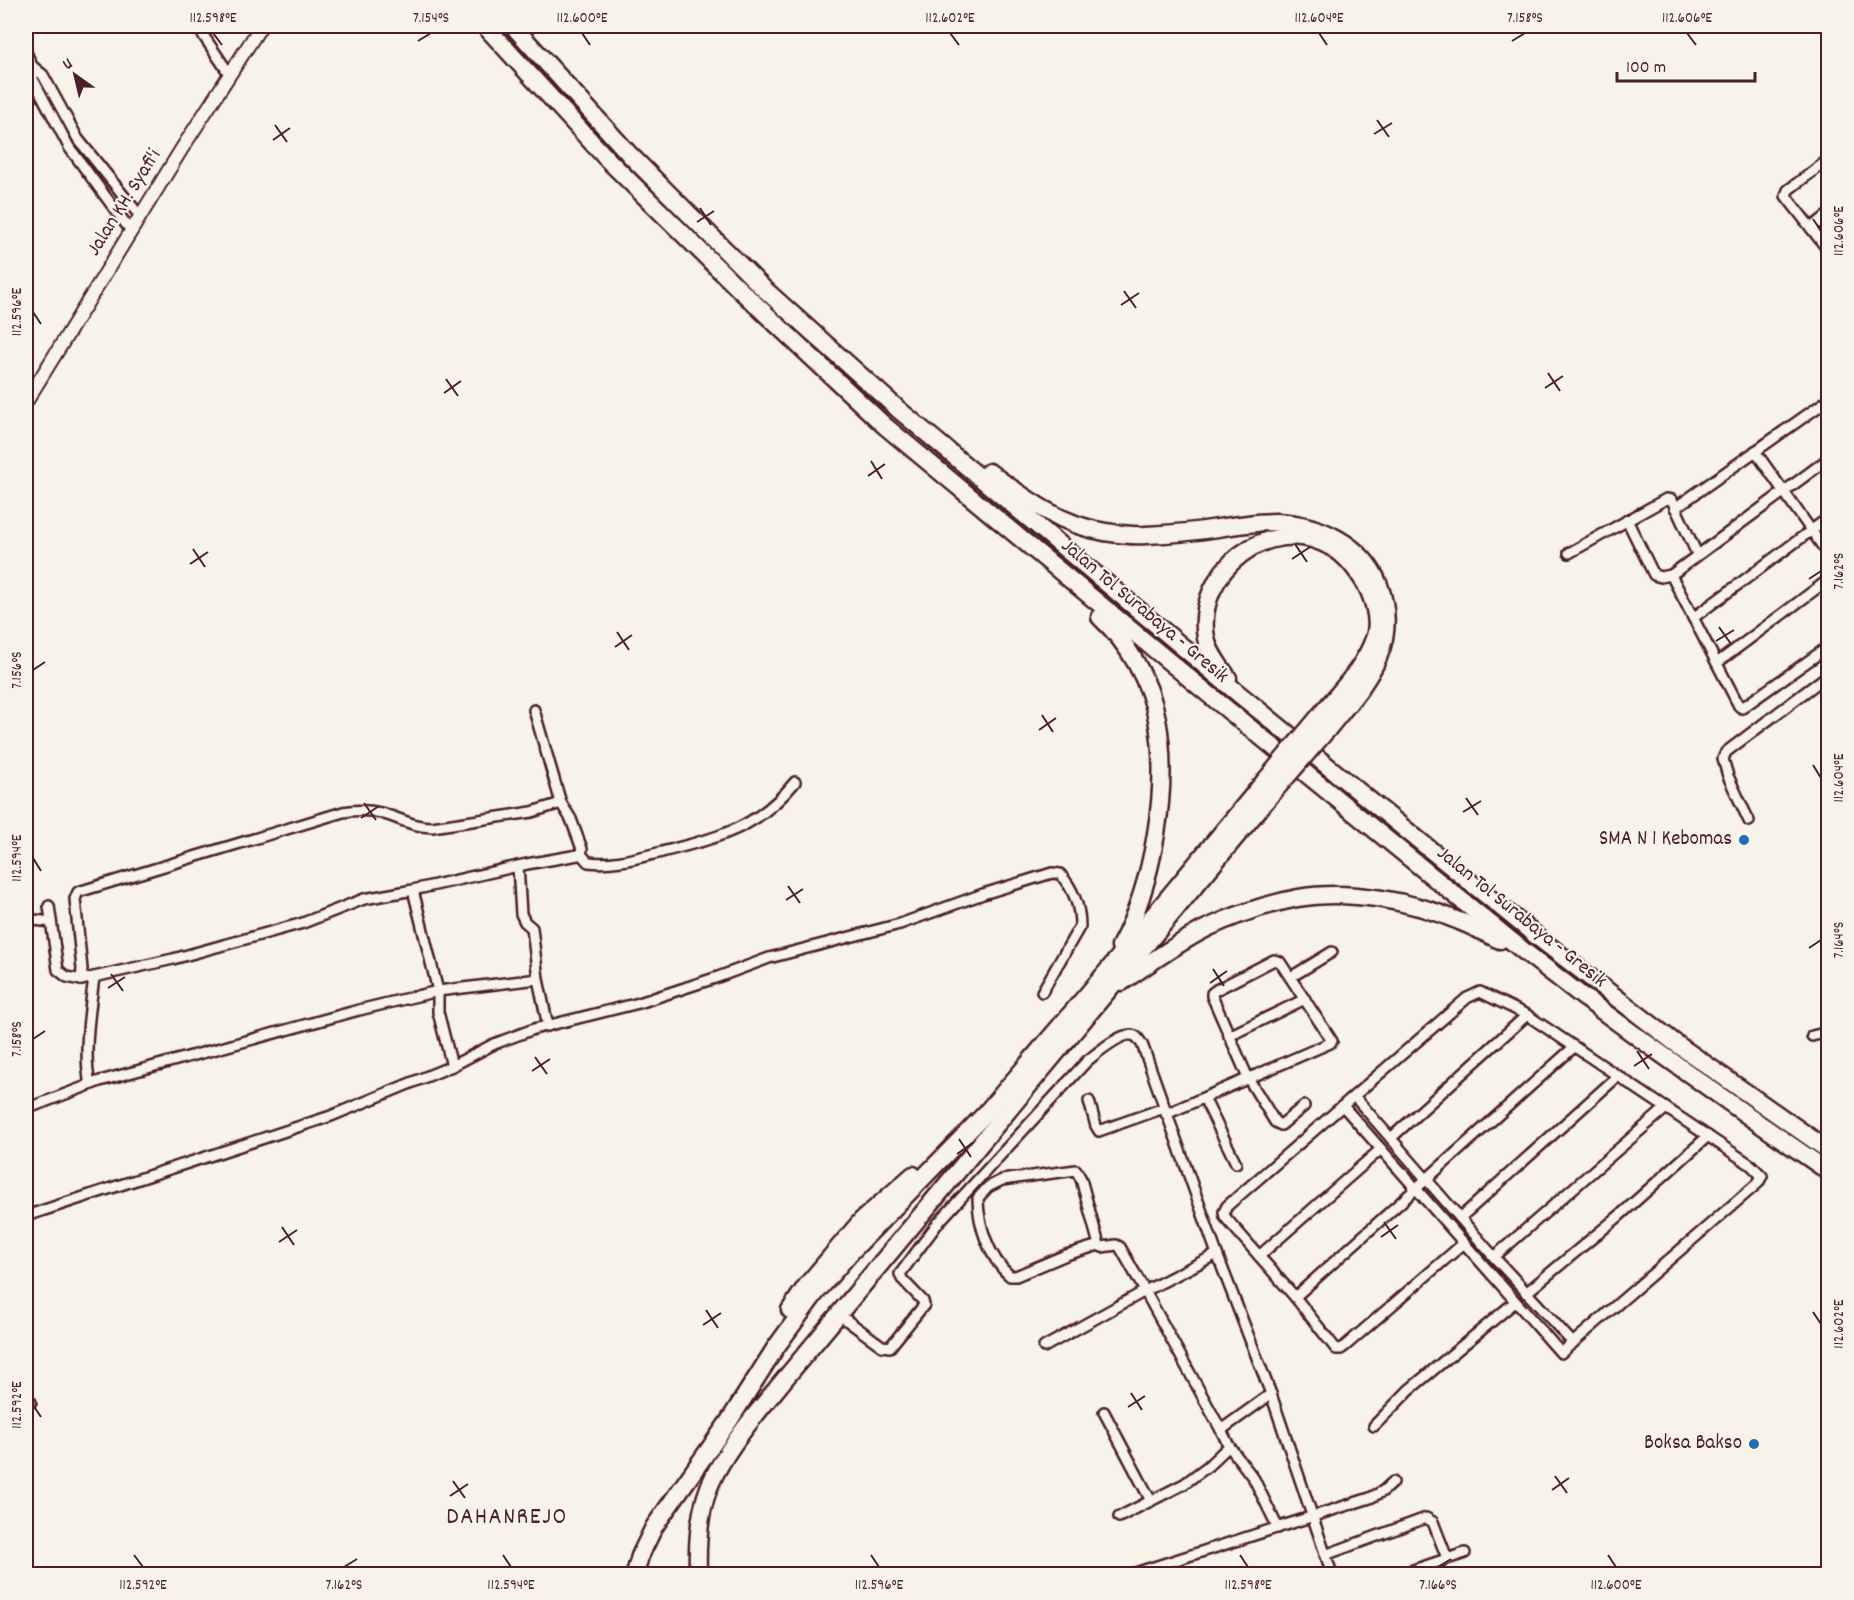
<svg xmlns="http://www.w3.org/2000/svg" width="1854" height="1600" font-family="Dekko,sans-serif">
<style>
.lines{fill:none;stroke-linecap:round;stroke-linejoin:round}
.street-casing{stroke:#4a1f2b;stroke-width:14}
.secondary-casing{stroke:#4a1f2b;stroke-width:16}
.highway-casing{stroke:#4a1f2b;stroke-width:21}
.street{stroke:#f7f3e8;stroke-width:9}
.secondary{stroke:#f7f3e8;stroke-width:12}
.highway{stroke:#f7f3e8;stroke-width:16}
.highway-bridge-casing{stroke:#4a1f2b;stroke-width:21;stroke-linecap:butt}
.highway-bridge{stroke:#f7f3e8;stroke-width:16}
.ticks{fill:none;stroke:#4a1f2b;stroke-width:2}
.poi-dot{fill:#1f6fb2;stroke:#f7f3e8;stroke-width:2}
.labels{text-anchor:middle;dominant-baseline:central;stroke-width:4.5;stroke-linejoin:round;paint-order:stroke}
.street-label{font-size:21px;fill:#4a1f2b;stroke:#f7f3e8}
.poi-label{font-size:21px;fill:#4a1f2b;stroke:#f7f3e8;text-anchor:end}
.quarter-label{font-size:24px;letter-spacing:1.5px;fill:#4a1f2b;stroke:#f7f3e8}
.neatline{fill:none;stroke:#4a1f2b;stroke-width:2}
.ticks-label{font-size:15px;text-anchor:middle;fill:#4a1f2b}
</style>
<rect width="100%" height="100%" fill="#f7f3e8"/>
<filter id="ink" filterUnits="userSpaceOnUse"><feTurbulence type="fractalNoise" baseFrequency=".0167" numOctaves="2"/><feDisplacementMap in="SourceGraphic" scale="12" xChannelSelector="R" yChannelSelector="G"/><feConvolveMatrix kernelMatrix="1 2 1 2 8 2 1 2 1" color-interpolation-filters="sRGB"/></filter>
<g filter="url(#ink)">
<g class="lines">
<defs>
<g id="street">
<polyline points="197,26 230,75"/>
<polyline points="26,52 32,66 33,79 69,147 131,231"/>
<polyline points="32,66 43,75 78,139 140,216"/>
<polyline points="1828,160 1788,190 1786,196 1828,250"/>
<polyline points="1811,228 1828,215"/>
<polyline points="1755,451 1828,554"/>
<polyline points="1675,508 1828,400"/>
<polyline points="1627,520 1654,575 1661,577 1671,575 1828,459"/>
<polyline points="1569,553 1666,499 1672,500 1697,554"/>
<polyline points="1671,575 1739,706 1742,708 1828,647"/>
<polyline points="1693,618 1828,518"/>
<polyline points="1717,663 1828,580"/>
<polyline points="1749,821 1728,776 1723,759 1726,752 1828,675"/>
<path d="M581,854L588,862C614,865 637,858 662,852C718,837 756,830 795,782"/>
<polyline points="518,866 521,914 525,922 532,928 538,979 548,1026"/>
<path d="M413,890L438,991V1012L452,1066L494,1044L534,1029L639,1003L718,977L769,958L900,924L983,894L1052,873L1060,874C1073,888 1080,907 1080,926L1042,992"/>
<polyline points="49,906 58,970 67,977 81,980 173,959 303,923 364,899 413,890 527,864 578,855 581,854 582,849 571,819 561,803 534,710"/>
<polyline points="26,919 51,922"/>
<polyline points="1291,977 1332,952"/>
<path d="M81,980L82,969L75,899L78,892L343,812C356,810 369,810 381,813C399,818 413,827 432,827L532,812L561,803"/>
<polyline points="1229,1036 1305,999"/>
<polyline points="1812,1036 1828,1032"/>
<path d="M90,1085C83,1051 90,1011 94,977"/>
<polyline points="1354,1096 1494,1257 1573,1343"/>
<polyline points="1204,1098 1236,1163"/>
<polyline points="1089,1101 1096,1126 1099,1131 1164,1108"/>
<polyline points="1343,1106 1561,1353 1758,1183 1762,1176 1751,1165 1527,1015 1480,992 1467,998 1227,1206 1224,1212 1225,1217 1295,1297 1336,1349 1341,1349 1345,1346 1464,1243"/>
<polyline points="26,1109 100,1081 359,1010 438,991 538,979"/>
<polyline points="1166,1114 1330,1043 1332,1041 1280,962 1274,960 1216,990 1212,993 1212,996 1248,1078 1275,1122 1281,1125 1304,1106"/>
<polyline points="1391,1138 1527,1015"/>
<polyline points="26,1216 331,1116 452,1066"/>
<polyline points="1460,1218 1618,1076"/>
<path d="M1099,1245L1066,1255L1016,1276H1010C989,1258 978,1225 978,1198L988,1187L1002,1180L1076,1170L1081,1179L1099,1245L1102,1247L1116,1245L1120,1247L1145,1291L1217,1254"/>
<polyline points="1259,1256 1381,1149"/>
<polyline points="1494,1257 1666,1108"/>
<polyline points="1526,1293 1619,1216 1708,1136"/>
<polyline points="1295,1297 1574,1047"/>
<path d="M838,1314L882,1346L890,1347L924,1305L923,1301L902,1279L900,1274L938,1223L1087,1061C1096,1054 1123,1030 1135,1036C1138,1037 1140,1042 1142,1044L1217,1254L1271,1394L1332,1574"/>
<polyline points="1044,1347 1145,1291 1221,1430"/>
<polyline points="26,1400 31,1402"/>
<polyline points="1104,1412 1151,1501"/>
<polyline points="1374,1426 1409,1390 1515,1302"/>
<polyline points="1229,1446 1254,1479 1278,1528"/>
<polyline points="1119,1517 1184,1484 1208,1466 1229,1446 1221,1430 1271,1394"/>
<polyline points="1325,1555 1426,1518 1433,1522 1447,1558"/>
<polyline points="1132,1574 1370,1498 1383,1491 1393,1482"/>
<polyline points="1401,1574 1465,1553"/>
</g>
<polyline id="secondary" points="26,402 181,150 261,26"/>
<g id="highway">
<polyline points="485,26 608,160 739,289 885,426 1201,688 1525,952 1582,996 1639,1038 1754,1120 1828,1171"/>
<polyline points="513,26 630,155 762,287 899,410 1239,694 1540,939 1674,1042 1828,1150"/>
<path d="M989,472C1025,498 1060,525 1105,532C1118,534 1132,536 1146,535C1169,534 1194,532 1218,528C1237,525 1257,522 1277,522C1319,524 1363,544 1379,585C1402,647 1363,685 1327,730"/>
<path d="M1100,617C1128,643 1150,681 1157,719C1170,788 1153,885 1120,946"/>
<path d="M1228,678C1220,666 1209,653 1206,638C1194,571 1270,512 1331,547C1346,555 1356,569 1365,583C1373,597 1380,620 1375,636C1365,668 1338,693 1318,718"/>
<path d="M1122,982C1150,963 1177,943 1207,928C1235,915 1267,904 1298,898C1349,889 1412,901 1459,921C1473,926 1486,934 1500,940"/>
<polyline points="790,1310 807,1285 862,1220 913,1175"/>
<polyline points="635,1574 640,1556 654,1527 729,1421 776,1347 814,1295 849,1254 985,1114 1104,975 1259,788"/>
<path d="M698,1574C697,1540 699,1505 715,1474C734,1438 762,1407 788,1375C831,1323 874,1272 917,1220C1035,1080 1151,937 1269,797"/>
</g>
</defs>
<!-- street casing -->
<use href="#street" class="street-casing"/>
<!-- secondary casing -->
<use href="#secondary" class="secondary-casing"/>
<!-- highway casing -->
<use href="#highway" class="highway-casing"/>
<!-- street -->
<use href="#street" class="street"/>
<!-- secondary -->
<use href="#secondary" class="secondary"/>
<!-- highway -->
<use href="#highway" class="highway"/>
<defs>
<g id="highway-bridge">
<polyline points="1259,788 1318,718"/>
<polyline points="1269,797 1327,730"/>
</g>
</defs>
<!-- highway-bridge casing -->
<use href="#highway-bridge" class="highway-bridge-casing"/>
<!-- highway-bridge -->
<use href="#highway-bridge" class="highway-bridge"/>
</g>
</g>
<!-- ticks -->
<path class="ticks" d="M213,33L222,45M582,33L590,45M950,33L959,45M1319,33L1327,45M1687,33L1696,45M418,41L431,33M1512,41L1525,33M1377,120L1389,137M275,125L287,142M1374,134L1392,123M273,140L290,128M700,208L711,225M1813,219L1821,231M697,222L714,211M1124,291L1136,308M1121,305L1139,293M33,312L41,324M1548,373L1560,391M446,379L458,396M1545,388L1563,376M444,393L461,381M871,461L882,479M868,476L885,464M1295,544L1307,562M193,549L205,567M1292,559L1310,547M190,564L208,552M1809,579L1821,571M1719,627L1731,644M617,632L629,650M1716,641L1734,630M615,647L632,635M33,670L45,662M1042,715L1053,732M1039,730L1056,718M1813,765L1821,778M1466,798L1478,815M364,803L376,820M1463,812L1481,801M361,818L379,806M33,858L41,871M788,886L800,903M786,900L803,889M1809,948L1821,940M1213,969L1224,986M111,974L123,991M1210,983L1227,971M108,988L125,977M33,1039L45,1031M1637,1051L1649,1069M535,1057L547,1074M1634,1066L1652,1054M532,1071L550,1059M959,1139L971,1157M957,1154L974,1142M1384,1222L1396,1239M282,1227L294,1245M1381,1237L1398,1225M279,1242L297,1230M706,1310L718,1328M1813,1312L1821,1324M703,1325L721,1313M1131,1393L1142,1410M33,1405L41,1417M1128,1407L1145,1396M1555,1476L1567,1493M453,1481L465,1498M1552,1490L1569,1478M450,1496L468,1484M134,1555L143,1567M503,1555L511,1567M871,1555L879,1567M1240,1555L1248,1567M1608,1555L1616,1567M344,1567L357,1559M1438,1567L1451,1559"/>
<!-- markers -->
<g class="poi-dot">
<circle cx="1744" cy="840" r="6"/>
<circle cx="1754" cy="1444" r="6"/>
</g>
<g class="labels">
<!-- street labels -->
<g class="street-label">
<text transform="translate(125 203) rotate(-58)">Jalan KH. Syafi'i</text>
<text transform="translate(1144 612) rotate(40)">Jalan Tol Surabaya - Gresik</text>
<text transform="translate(1521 918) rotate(39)">Jalan Tol Surabaya - Gresik</text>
</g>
<!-- poi labels -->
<g class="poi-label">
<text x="1732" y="840">SMA N 1 Kebomas</text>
<text x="1742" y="1444">Boksa Bakso</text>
</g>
<!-- quarter labels -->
<g class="quarter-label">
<text x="507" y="1518">DAHANREJO</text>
</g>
</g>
<!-- margin -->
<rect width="1854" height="1600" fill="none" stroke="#f7f3e8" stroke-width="66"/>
<!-- north arrow -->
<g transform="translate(75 75) rotate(326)" stroke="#f7f3e8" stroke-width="4.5" paint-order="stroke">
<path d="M0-4.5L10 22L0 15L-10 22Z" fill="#4a1f2b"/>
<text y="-9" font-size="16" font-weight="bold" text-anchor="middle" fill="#4a1f2b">U</text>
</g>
<!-- scale -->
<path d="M1617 72v9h138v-9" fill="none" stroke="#4a1f2b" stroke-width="3"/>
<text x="1626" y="72" font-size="18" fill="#4a1f2b" stroke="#f7f3e8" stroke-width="4.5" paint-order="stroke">100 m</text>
<rect x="33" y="33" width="1788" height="1534" class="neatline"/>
<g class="ticks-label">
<text x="213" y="22">112.598°E</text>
<text x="431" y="22">7.154°S</text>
<text x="582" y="22">112.600°E</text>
<text x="950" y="22">112.602°E</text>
<text x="1319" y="22">112.604°E</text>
<text x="1525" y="22">7.158°S</text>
<text x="1687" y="22">112.606°E</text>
<text transform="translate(1838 231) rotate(-90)" y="5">112.606°E</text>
<text transform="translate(16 312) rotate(-90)" y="5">112.596°E</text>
<text transform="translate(1838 571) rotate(-90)" y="5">7.162°S</text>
<text transform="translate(16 670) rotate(-90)" y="5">7.156°S</text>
<text transform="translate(1838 778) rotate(-90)" y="5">112.604°E</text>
<text transform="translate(16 858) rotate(-90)" y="5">112.594°E</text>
<text transform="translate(1838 940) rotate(-90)" y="5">7.164°S</text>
<text transform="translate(16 1039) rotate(-90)" y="5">7.158°S</text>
<text transform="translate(1838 1324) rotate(-90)" y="5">112.602°E</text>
<text transform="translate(16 1405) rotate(-90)" y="5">112.592°E</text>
<text x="143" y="1589">112.592°E</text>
<text x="344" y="1589">7.162°S</text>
<text x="511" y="1589">112.594°E</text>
<text x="879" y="1589">112.596°E</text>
<text x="1248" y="1589">112.598°E</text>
<text x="1438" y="1589">7.166°S</text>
<text x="1616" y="1589">112.600°E</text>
</g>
</svg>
